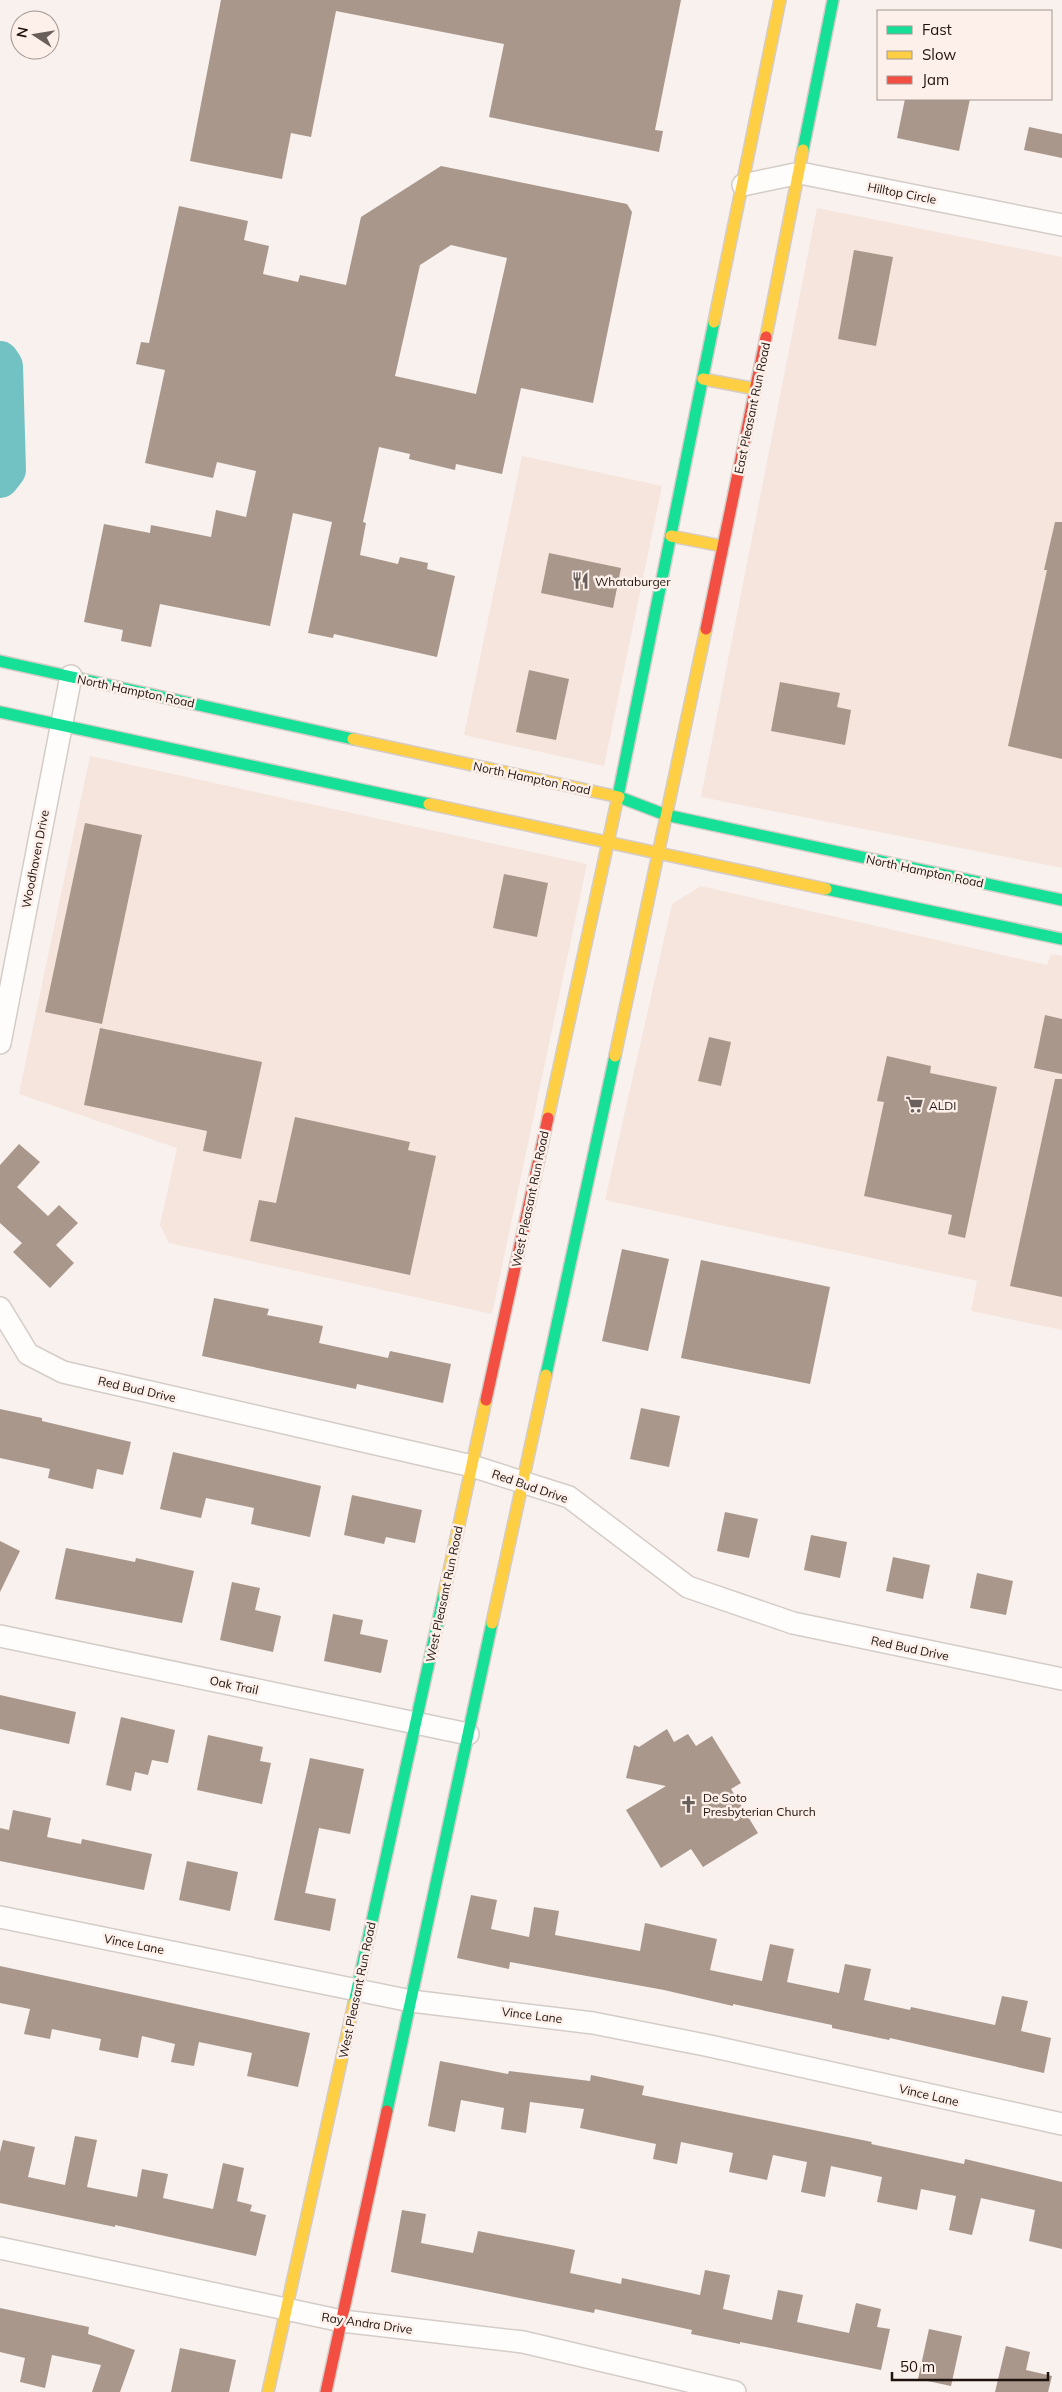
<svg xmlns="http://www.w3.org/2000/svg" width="1062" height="2392" font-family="Mulish,sans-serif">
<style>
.built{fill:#f6e5dd}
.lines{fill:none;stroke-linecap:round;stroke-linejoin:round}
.river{stroke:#73c2c3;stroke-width:38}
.building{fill:#a9978b;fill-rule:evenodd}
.street-casing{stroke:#d5ccc7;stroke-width:24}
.fast-casing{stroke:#d5ccc7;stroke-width:14}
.slow-casing{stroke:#d5ccc7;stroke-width:14}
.jam-casing{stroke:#d5ccc7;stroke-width:14}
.street{stroke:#fefdfc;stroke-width:21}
.fast{stroke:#16e098;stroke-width:11}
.slow{stroke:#ffcf43;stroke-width:11}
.jam{stroke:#f24e42;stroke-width:11}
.labels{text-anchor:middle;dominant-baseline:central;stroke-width:5;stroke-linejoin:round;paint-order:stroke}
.street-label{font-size:12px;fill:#1d120c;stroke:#fdefe9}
.poi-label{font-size:12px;fill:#1d120c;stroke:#fdefe9;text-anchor:start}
</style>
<rect width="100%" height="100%" fill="#f8f1ee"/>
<!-- built -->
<g class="built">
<polygon points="817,208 1062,257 1062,868 701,797"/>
<polygon points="522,456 662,486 604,766 464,735"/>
<polygon points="90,756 587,864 492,1314 169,1243 160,1225 177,1148 19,1094"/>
<polygon points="701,886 1047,965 1051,954 1062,956 1062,1330 971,1311 977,1281 605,1200 672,904"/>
</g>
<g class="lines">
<!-- river -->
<polyline class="river" points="0,360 4,366 7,470 0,479"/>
</g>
<!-- building -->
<g class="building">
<polygon points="221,0 681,0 655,130 663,131 659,152 489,117 504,44 336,11 311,137 291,133 282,179 190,161"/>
<polygon points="905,99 970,99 959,151 897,138"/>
<polygon points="1029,127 1062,134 1062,158 1024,150"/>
<path d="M441,166L627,204L632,212L593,403L521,388L502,474L456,464L455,470L409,459L410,454L379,447L363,522L366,523L360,555L398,564L400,557L428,563L427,569L455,576L437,657L334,634L333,638L308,633L332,522L293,513L270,626L160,604L151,647L121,641L123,630L84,622L104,524L150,533L151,525L211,537L216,510L246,517L256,471L217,462L213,478L145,463L165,370L136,364L141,342L149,343L179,206L248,221L244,240L269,246L263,274L298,282L300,275L346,285L361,217ZM451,245L507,258L476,394L395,376L420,265Z"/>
<polygon points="854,250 893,257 876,346 838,339"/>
<polygon points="1055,522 1062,522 1062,759 1008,746 1047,570 1044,570"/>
<polygon points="549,553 621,568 613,608 541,593"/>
<polygon points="529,670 569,679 556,740 516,732"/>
<polygon points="780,682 840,693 837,707 851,710 845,745 771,731"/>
<polygon points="85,823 142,835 102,1024 45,1012"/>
<polygon points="504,874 548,883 537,937 493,928"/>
<polygon points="1045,1015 1062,1019 1062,1074 1034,1068"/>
<polygon points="100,1028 262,1062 241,1159 203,1151 207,1131 84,1105"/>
<polygon points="709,1037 731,1042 721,1086 698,1081"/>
<polygon points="887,1056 931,1066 930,1073 997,1087 965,1238 948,1234 952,1215 864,1196 884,1102 877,1101"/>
<polygon points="1055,1079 1062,1079 1062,1297 1010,1286"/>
<polygon points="295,1117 410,1142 408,1150 436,1156 410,1275 250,1241 259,1200 276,1203"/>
<polygon points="19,1144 40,1162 17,1187 48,1216 59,1205 78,1223 56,1245 74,1263 50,1288 13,1252 22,1243 0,1223 0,1165"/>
<polygon points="622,1249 669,1259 648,1351 602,1341"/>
<polygon points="701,1260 830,1287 810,1384 681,1358"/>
<polygon points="214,1298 269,1309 267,1315 323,1326 319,1343 388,1358 390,1351 451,1364 443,1403 357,1384 356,1389 202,1356"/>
<polygon points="641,1408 680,1416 669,1467 630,1459"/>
<polygon points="0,1409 42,1418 42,1421 131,1442 123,1475 97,1469 93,1489 48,1478 50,1469 0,1458"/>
<polygon points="173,1452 321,1486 310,1537 251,1524 254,1508 206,1498 201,1518 160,1509"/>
<polygon points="352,1495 422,1510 415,1543 386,1537 384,1544 344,1535"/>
<polygon points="725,1512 758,1519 749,1558 717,1551"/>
<polygon points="811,1535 847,1542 840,1578 804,1570"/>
<polygon points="0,1541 20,1551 0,1592"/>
<polygon points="66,1548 135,1562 136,1558 194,1571 182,1623 55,1599"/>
<polygon points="893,1557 930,1565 923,1599 886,1591"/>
<polygon points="977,1573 1013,1581 1006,1615 970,1608"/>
<polygon points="232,1582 260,1588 255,1610 281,1616 273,1652 220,1640"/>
<polygon points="333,1614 363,1620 360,1634 388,1640 381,1673 324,1661"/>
<polygon points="0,1695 76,1712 69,1744 0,1729"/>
<polygon points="121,1717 175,1730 168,1763 152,1760 148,1775 135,1772 131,1791 106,1785"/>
<polygon points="667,1729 674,1742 688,1734 696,1746 712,1736 741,1783 731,1789 758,1833 703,1867 691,1849 661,1868 626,1810 666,1786 626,1778 634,1745 639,1747"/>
<polygon points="208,1735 263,1747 260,1761 271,1763 262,1804 197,1790"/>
<polygon points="310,1758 364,1769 350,1834 319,1828 305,1893 336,1899 330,1931 274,1920"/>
<polygon points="13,1810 51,1818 47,1837 81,1844 82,1839 152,1854 144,1890 0,1861 0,1828 9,1830"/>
<polygon points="187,1861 238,1872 230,1911 179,1900"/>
<polygon points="471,1895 497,1900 491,1929 529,1937 534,1907 559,1911 555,1935 640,1951 645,1923 717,1939 710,1970 762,1981 770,1944 794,1949 787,1982 839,1993 845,1964 871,1969 864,2000 910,2010 911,2007 995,2025 1002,1996 1028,2001 1021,2031 1051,2038 1044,2073 890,2038 889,2040 832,2028 832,2025 733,2004 733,2006 664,1990 510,1962 509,1969 457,1958"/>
<polygon points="0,1966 310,2033 298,2087 247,2076 252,2053 199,2042 194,2066 171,2062 175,2044 142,2036 138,2058 99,2050 101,2039 52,2029 50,2039 24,2034 30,2009 0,2003"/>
<polygon points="440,2061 508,2074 509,2071 590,2081 591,2075 644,2086 642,2095 872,2142 871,2144 964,2164 965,2159 1062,2182 1062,2249 1029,2241 1035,2210 981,2198 972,2235 949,2230 956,2196 921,2189 917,2210 877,2202 882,2177 831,2166 825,2197 801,2192 807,2162 773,2155 767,2180 729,2172 733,2153 681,2142 677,2164 653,2159 656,2144 580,2128 584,2109 530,2102 526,2133 501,2129 504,2108 461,2100 455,2132 428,2126"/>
<polygon points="75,2136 97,2140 87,2187 137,2197 142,2169 168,2174 163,2198 213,2209 223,2163 244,2168 237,2201 252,2205 250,2211 266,2215 256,2256 115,2225 115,2227 0,2203 0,2152 3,2140 35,2147 28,2177 65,2185"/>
<polygon points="402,2210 426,2214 421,2243 473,2253 478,2231 551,2245 575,2250 570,2273 621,2284 622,2278 700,2295 705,2270 730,2275 723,2309 772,2320 778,2290 803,2295 797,2322 849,2333 856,2303 881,2309 877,2327 890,2329 881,2370 740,2342 740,2344 691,2334 692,2330 595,2309 594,2313 391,2272"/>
<polygon points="0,2308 89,2327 88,2334 135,2350 120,2392 92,2392 101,2365 52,2355 45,2388 20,2382 25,2358 0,2352"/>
<polygon points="929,2329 962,2336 951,2386 918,2379"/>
<polygon points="1006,2346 1030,2352 1026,2370 1052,2376 1048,2392 995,2392"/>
<polygon points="180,2348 236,2360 229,2392 171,2392"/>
</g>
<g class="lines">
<defs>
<g id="street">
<polyline points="743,185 800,173 1062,225"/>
<polyline points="0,1043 71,676"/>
<polyline points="0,1308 28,1354 63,1372 472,1466 569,1497 688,1587 793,1623 1062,1679"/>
<polyline points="0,1636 468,1734"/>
<polyline points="0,1917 411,2001 593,2023 710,2046 1062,2124"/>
<polyline points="0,2248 342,2321 523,2342 735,2392"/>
</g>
<g id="fast">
<polyline points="803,150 833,0"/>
<polyline points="0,661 353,739"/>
<polyline points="0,712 429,804"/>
<polyline points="619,797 666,815 1062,900"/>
<polyline points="617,801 714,322"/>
<polyline points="826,889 1062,939"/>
<polyline points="546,1375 615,1056"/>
<polyline points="354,2003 444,1594"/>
<polyline points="387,2111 492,1623"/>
</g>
<g id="slow">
<polyline points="714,322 780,0"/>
<polyline points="766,337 803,150"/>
<polyline points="703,379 756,389"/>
<polyline points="671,536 722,546"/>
<polyline points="353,739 619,797"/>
<polyline points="429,804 826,889"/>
<polyline points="615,1056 706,629"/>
<polyline points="548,1118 617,801"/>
<polyline points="444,1594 486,1400"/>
<polyline points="492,1623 546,1375"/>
<polyline points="268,2392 354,2003"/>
</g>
<g id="jam">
<polyline points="706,629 766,337"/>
<polyline points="486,1400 548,1118"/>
<polyline points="326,2392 387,2111"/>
</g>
</defs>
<!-- street casing -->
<use href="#street" class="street-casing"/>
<!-- fast casing -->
<use href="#fast" class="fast-casing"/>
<!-- slow casing -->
<use href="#slow" class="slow-casing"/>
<!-- jam casing -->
<use href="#jam" class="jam-casing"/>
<!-- street -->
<use href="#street" class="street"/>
<!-- fast -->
<use href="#fast" class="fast"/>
<!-- slow -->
<use href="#slow" class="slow"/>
<!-- jam -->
<use href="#jam" class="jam"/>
</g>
<!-- icons -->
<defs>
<symbol id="restaurant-bare" viewBox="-9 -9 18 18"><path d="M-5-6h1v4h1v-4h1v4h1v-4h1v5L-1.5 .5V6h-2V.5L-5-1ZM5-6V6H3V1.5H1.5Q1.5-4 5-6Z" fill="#6a605b" stroke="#fdefe9" stroke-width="2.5" paint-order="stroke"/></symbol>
<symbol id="supermarket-bare" viewBox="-9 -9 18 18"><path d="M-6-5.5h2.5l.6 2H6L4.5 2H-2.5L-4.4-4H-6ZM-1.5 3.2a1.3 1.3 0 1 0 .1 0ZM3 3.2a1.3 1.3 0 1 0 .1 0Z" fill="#6a605b" stroke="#fdefe9" stroke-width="2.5" paint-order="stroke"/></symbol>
<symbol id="church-bare" viewBox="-9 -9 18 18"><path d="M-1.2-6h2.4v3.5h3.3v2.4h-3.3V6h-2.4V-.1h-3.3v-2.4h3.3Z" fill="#6a605b" stroke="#fdefe9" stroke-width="2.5" paint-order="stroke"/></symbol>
</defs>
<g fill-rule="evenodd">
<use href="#restaurant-bare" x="568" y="568" width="25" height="25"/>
<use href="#supermarket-bare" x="902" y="1092" width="25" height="25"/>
<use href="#church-bare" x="676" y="1792" width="25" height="25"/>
</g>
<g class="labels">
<!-- street labels -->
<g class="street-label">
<text transform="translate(902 193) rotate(11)">Hilltop Circle</text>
<text transform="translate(752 408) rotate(-78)">East Pleasant Run Road</text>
<text transform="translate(136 691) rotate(12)">North Hampton Road</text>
<text transform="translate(532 778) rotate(12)">North Hampton Road</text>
<text transform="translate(35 859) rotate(-79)">Woodhaven Drive</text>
<text transform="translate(925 871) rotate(12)">North Hampton Road</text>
<text transform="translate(530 1199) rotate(-78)">West Pleasant Run Road</text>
<text transform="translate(137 1389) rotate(13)">Red Bud Drive</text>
<text transform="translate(530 1486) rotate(19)">Red Bud Drive</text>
<text transform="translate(444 1594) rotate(-78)">West Pleasant Run Road</text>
<text transform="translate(910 1648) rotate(12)">Red Bud Drive</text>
<text transform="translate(234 1685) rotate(12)">Oak Trail</text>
<text transform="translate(134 1944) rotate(11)">Vince Lane</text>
<text transform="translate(357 1990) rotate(-78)">West Pleasant Run Road</text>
<text transform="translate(532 2015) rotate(7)">Vince Lane</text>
<text transform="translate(929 2095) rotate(13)">Vince Lane</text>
<text transform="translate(367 2323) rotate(8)">Ray Andra Drive</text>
</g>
<!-- poi labels -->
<g class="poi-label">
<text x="595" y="581">Whataburger</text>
<text x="929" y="1105">ALDI</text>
<text x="703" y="1797">De Soto<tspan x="703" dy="14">Presbyterian Church</tspan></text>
</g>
</g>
<!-- legend -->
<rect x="877" y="10" width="175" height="90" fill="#fdefe9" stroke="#a39791"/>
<rect x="887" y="26" width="25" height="8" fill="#16e098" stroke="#a39791"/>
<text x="922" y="35" font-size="15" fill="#1d120c">Fast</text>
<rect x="887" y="51" width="25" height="8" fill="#ffcf43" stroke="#a39791"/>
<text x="922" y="60" font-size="15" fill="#1d120c">Slow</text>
<rect x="887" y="76" width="25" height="8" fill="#f24e42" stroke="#a39791"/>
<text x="922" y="85" font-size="15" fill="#1d120c">Jam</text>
<!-- north arrow -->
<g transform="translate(35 35) rotate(282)"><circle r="24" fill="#fdefe9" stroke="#a39791"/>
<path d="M0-4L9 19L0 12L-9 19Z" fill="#6a605b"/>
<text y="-8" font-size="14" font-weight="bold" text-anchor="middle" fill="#1d120c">N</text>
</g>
<!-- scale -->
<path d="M892 2372v8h156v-8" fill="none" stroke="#1d120c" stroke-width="2.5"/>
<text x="900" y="2372" font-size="15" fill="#1d120c" stroke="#fdefe9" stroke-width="4" paint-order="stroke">50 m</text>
</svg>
